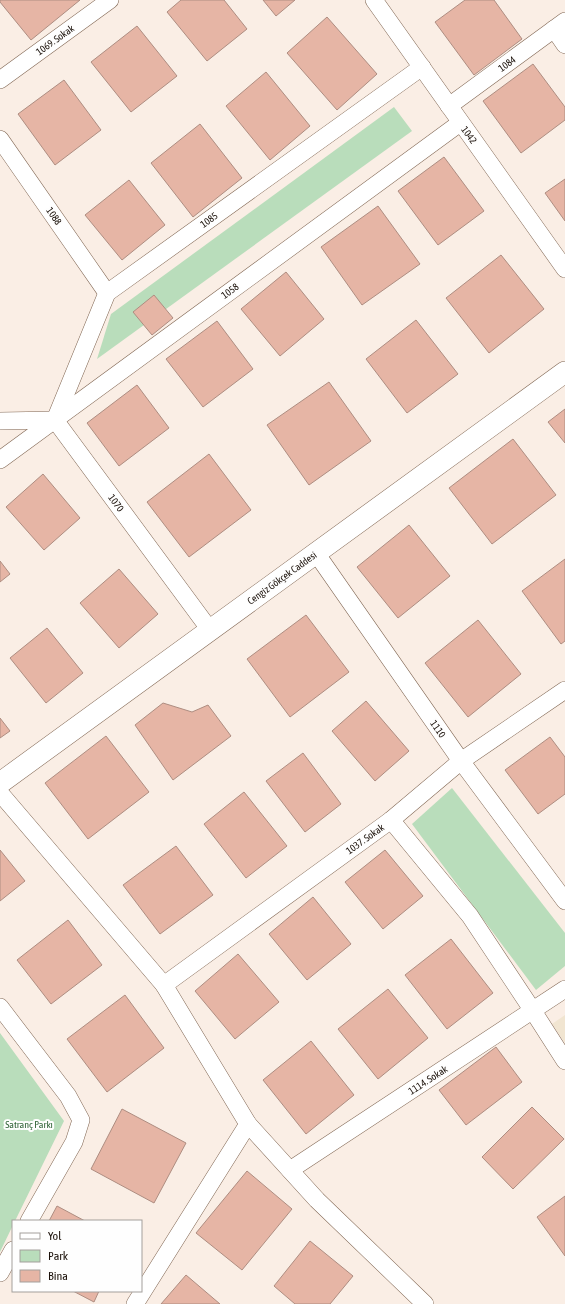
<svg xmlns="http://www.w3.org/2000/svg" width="565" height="1304" font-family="'Asap Condensed',sans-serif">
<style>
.education{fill:#f1e5d1}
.green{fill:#b9ddbb}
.building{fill:#e6b5a5;stroke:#ae8d81}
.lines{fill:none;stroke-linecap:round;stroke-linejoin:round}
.minor-casing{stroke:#826855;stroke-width:18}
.tertiary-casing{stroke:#826855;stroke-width:22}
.minor{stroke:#fff;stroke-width:17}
.tertiary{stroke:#fff;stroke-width:21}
.labels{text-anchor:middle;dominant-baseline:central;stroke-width:4;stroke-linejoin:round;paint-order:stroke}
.street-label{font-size:10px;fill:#1a1009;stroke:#fefefe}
.park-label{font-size:10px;fill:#2d6134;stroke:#fefefe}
</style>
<rect width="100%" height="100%" fill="#faeee5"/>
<!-- education -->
<polygon class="education" points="565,1015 565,1043 552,1024"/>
<!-- green -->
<g class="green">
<polygon points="394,107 412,131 97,359 111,314"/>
<polygon points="452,788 565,933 565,966 536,990 412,824"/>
<polygon points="0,1033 64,1121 15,1221 13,1221 13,1225 0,1252"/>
</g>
<!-- building -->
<g class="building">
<polygon points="0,0 80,0 31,40 0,2"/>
<polygon points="181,0 224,0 247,29 207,61 167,12"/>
<polygon points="263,0 295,0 276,16"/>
<polygon points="465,0 494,0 522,39 474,75 435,22"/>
<polygon points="327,17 377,74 337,110 287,53"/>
<polygon points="137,26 177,76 131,112 91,62"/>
<polygon points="533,64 565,107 565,120 521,153 483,101"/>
<polygon points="266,72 310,126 270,160 226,106"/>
<polygon points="64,80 101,130 55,165 18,114"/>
<polygon points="200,124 242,178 193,217 151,163"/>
<polygon points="444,157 484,211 438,245 398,191"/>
<polygon points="565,179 565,221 545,193"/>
<polygon points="129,180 165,225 122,260 85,215"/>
<polygon points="378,206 420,264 362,305 321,247"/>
<polygon points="501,255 544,309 489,353 446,298"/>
<polygon points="286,272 324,319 280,356 241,309"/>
<polygon points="154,295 173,318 152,335 133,312"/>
<polygon points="416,320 458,374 407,413 366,359"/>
<polygon points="217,321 253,369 203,407 166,359"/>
<polygon points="329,382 371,441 309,485 267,425"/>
<polygon points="137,385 169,428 119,466 87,423"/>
<polygon points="565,409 565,443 548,422"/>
<polygon points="513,439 556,495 492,544 449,488"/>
<polygon points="209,454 251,510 189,557 147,502"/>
<polygon points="43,474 80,518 44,550 6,507"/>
<polygon points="409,525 450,576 398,618 357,567"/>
<polygon points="565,559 565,641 561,644 522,591"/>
<polygon points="0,561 10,574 0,582"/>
<polygon points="119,569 158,614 119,648 80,603"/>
<polygon points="306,615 349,672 290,717 247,659"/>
<polygon points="478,620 521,674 468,717 425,663"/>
<polygon points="47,628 83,673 46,703 10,658"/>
<polygon points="366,701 409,751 375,781 332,731"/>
<polygon points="163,703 192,712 208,705 231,736 173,780 135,725"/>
<polygon points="0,718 10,731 0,738"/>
<polygon points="106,736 149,792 88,839 45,783"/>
<polygon points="550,737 565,757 565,794 538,814 505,770"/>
<polygon points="303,753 341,804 305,832 266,781"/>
<polygon points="244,792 287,846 246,878 204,824"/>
<polygon points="176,846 213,895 160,934 123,885"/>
<polygon points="0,850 25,881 0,901"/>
<polygon points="385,850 423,896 383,929 345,882"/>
<polygon points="313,897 351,944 307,980 269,934"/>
<polygon points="68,920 102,965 51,1004 17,960"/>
<polygon points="451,939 493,993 447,1029 405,975"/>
<polygon points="238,954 279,1002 235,1039 195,991"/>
<polygon points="388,989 428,1038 378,1079 338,1029"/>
<polygon points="125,995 164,1048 107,1092 67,1039"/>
<polygon points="311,1041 354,1095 306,1134 263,1080"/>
<polygon points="496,1047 522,1082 466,1125 439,1090"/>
<polygon points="532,1107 564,1139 513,1189 482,1157"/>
<polygon points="122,1109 186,1143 154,1203 91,1169"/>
<polygon points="247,1171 292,1209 242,1270 196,1233"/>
<polygon points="565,1196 565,1256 537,1217"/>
<polygon points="57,1206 85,1221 49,1221"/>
<polygon points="310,1241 353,1276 330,1304 295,1304 274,1286"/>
<polygon points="186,1275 220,1304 161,1304"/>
<polygon points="73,1291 99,1291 94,1302"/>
</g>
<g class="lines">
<defs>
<g id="minor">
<polyline points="374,0 565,269"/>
<polyline points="554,29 565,45"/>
<polyline points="0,80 110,0"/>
<polyline points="449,106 565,21"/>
<polyline points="0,139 107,293"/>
<polyline points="55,420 107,293 422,67"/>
<polyline points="0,421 55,420 210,630"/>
<polyline points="0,460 460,123"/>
<polyline points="316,553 461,761 565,901"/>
<polyline points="0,793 164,985 248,1124 317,1200 425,1304"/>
<polyline points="391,820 470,916 533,1011 565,1061"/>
<polyline points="164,985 391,820 461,761 565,690"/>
<polyline points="0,1007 68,1096 81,1120 74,1142 29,1221"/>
<polyline points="290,1170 565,989"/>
<polyline points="0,1273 13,1250"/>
<polyline points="135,1304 248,1124"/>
</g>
<polyline id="tertiary" points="0,783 565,372"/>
</defs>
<!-- minor casing -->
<use href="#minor" class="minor-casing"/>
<!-- tertiary casing -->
<use href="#tertiary" class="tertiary-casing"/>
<!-- minor -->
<use href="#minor" class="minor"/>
<!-- tertiary -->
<use href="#tertiary" class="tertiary"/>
</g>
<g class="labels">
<!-- street labels -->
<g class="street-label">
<text transform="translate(55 40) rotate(-36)">1069. Sokak</text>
<text transform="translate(507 64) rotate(-36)">1084</text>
<text transform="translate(469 135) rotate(54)">1042</text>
<text transform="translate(54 216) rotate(55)">1088</text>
<text transform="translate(209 220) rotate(-36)">1085</text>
<text transform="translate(230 291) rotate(-36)">1058</text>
<text transform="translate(116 503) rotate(54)">1070</text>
<text transform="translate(282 578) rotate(-36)">Cengiz Gökçek Caddesi</text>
<text transform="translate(438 729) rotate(55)">1110</text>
<text transform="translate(365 839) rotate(-36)">1037. Sokak</text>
<text transform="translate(428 1080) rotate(-33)">1114. Sokak</text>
</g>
<!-- park labels -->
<g class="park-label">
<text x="29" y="1124">Satranç Parkı</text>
</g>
</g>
<!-- legend -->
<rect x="12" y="1220" width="130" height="72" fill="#fefefe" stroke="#a39f9c"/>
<rect x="20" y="1233" width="20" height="6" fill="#ffffff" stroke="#a39f9c"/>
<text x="48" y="1240" font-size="12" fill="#1a1009">Yol</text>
<rect x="20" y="1250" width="20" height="12" fill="#b9ddbb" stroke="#a39f9c"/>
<text x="48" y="1260" font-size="12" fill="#1a1009">Park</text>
<rect x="20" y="1270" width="20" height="12" fill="#e6b5a5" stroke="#a39f9c"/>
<text x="48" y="1280" font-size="12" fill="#1a1009">Bina</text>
</svg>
